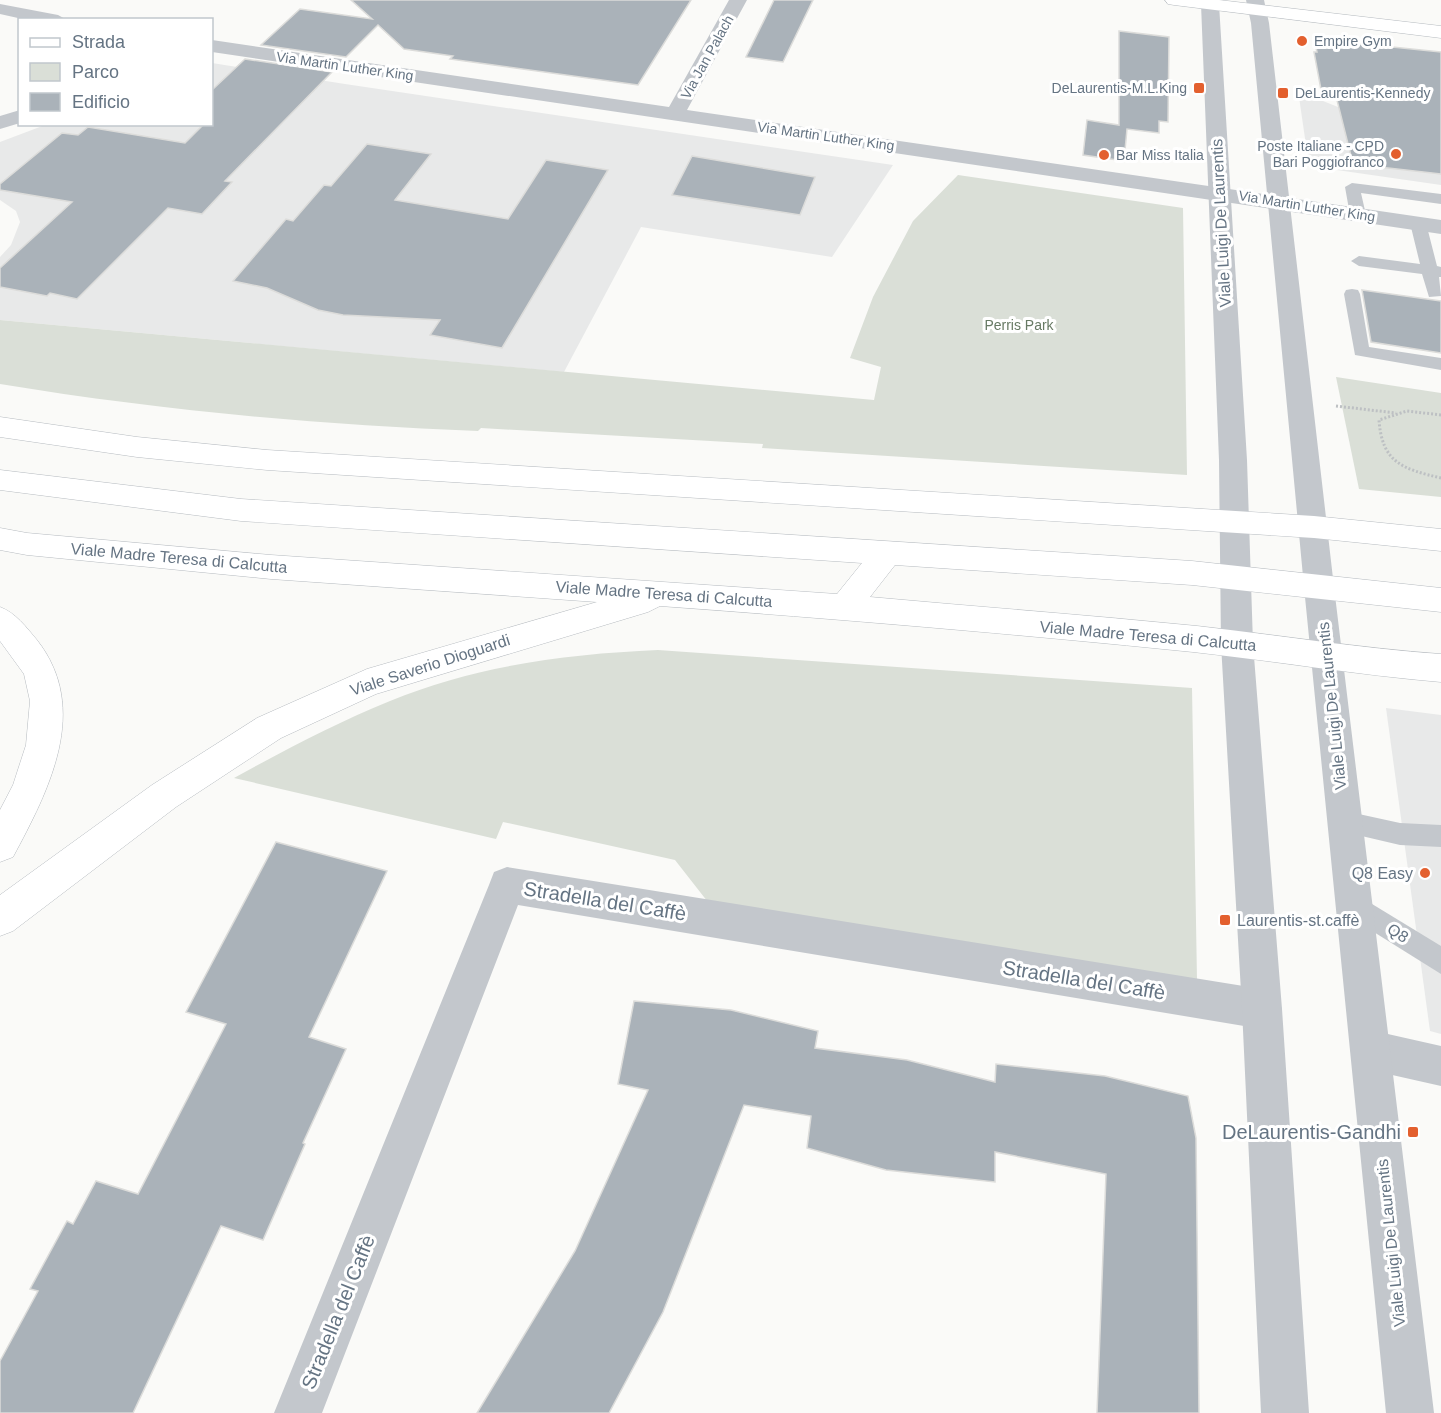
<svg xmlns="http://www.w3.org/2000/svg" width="1441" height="1413" font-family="Helvetica,sans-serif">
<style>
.built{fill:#e8e9e9}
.green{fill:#dadfd7}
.building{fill:#aab2b9;stroke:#dcdcda;stroke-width:1.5}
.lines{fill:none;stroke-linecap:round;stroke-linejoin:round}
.secondary-casing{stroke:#b6bbc0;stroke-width:1}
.path{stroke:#bdc0c3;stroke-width:3;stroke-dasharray:2 2;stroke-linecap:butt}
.service{fill:#c3c7cc;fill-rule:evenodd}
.minor{fill:#c3c7cc;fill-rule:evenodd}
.tertiary{fill:#c3c7cc;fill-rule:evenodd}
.secondary{fill:#fff;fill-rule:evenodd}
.poi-dot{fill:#e3602f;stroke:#fff;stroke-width:2}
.labels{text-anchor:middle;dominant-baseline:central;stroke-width:6;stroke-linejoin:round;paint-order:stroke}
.far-poi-label{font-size:14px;fill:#657483;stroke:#fff;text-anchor:start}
.far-street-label{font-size:14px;fill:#657483;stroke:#fff}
.far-park-label{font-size:14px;fill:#677a64;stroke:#fff}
.street-label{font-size:16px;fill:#657483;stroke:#fff}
.poi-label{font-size:16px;fill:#657483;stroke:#fff;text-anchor:end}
.near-street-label{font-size:20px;fill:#657483;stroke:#fff}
.near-poi-label{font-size:20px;fill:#657483;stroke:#fff;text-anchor:end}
</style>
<rect width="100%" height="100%" fill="#fafaf8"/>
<!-- built -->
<g class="built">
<polygon points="212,63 345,84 893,165 832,257 641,227 564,372 0,320 0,257 11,245 20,222 16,211 0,200 0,142 45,125 212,124"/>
<polygon points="1298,90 1316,92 1318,99 1378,123 1441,137 1441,185 1309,166"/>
<polygon points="1386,708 1441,715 1441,1034 1430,1031"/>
</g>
<!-- green -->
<g class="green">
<path d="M958,175L1183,208L1187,475L762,448L763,444L481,428L478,431C318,425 158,410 0,384V320L874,400L881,367L850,358L873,297L913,221Z"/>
<polygon points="1336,377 1441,393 1441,497 1359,489"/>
<path d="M658,650L1192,688L1197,980L711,906L675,860L503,822L496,839L234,778C285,750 336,723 390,701C475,666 566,654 658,650Z"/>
</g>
<!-- building -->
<g class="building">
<polygon points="351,0 691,0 638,85 450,59 453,56 404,49 378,25 346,57 261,45 300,9 372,19"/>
<polygon points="774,0 813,0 783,62 746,57"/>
<polygon points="1119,31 1169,37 1168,122 1159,121 1159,133 1127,129 1124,161 1083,155 1087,120 1119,125"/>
<polygon points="1314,39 1441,52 1441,174 1353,164 1336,96 1322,95 1314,52 1317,52"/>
<polygon points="245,59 332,72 225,181 232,182 202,214 168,208 77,299 50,293 47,296 0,287 0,268 72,202 0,190 0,184 62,133 78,135 88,127 185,143 204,124 212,124 212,90"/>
<polygon points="367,144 431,154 395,200 508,219 546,160 608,170 502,348 430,335 440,320 343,315 318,310 267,288 233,281 286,219 293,221 324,185 331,186"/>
<polygon points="692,156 815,177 800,215 672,195"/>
<polygon points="1362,290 1441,301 1441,353 1371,342"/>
<polygon points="276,842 387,871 309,1037 346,1049 303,1143 305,1144 263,1240 221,1226 133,1413 0,1413 0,1361 38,1291 30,1289 67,1221 73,1224 96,1181 138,1194 226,1024 186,1012"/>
<polygon points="634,1001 731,1010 818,1031 815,1048 907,1060 995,1082 996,1064 1105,1076 1188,1096 1196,1138 1199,1413 1097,1413 1106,1174 995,1152 995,1182 886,1170 807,1148 811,1116 744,1105 663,1312 609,1413 477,1413 575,1251 648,1090 618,1084"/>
</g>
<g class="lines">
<defs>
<g id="secondary">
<polygon points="1165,0 1219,0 1441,26 1441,38 1174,5 1168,4"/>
<polygon points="0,417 137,437 267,450 1314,516 1441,529 1441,551 1314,538 267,470 137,457 0,437"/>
<path d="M0,470L241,499L1192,561L1441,588V612L1192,585L895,565L870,597C979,607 1088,615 1197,626C1278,635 1359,648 1441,654V682C1358,675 1276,661 1193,652C1016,634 838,619 660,606L648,612L376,694L281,738L176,807L13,931L0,936V895L152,785L257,718L367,669L597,602L271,579L27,555L0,550V528L27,533L271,555L837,594L862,563L241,521L0,490Z"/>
<path d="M0,607C16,613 26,627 37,640C91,709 49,790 13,857L0,862V810L13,785L26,745L30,701L24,674L0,641Z"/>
</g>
</defs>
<!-- secondary casing -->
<use href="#secondary" class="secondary-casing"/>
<!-- path -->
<g class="path">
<polyline points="1336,406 1396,413"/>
<path d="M1441,415L1407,411L1379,420C1382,463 1403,469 1441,478"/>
</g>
<!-- service -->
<g class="service">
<polygon points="1352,183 1441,194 1441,204 1361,193 1366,215 1358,220 1350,215 1345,187"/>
<polygon points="1418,218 1426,223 1437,266 1441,267 1441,277 1439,277 1441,296 1429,297 1422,274 1359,266 1351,261 1359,256 1420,264 1410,223"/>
<polygon points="1352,289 1358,290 1360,294 1369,347 1441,358 1441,370 1355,355 1344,294 1346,290"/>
<polygon points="1345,811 1400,823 1441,825 1441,847 1400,845 1336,830 1333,822 1336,814"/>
<polygon points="1354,893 1441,946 1441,974 1345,914 1341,905 1345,896"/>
</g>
<!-- minor -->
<g class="minor">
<polygon points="729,0 747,0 687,110 1441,220 1441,234 212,52 212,40 669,107"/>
<polygon points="0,4 58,15 67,20 27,20 0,14"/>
<polygon points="20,110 20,123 0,129 0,116"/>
<polygon points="507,867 1262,989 1276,995 1282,1009 1276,1023 1262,1029 518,905 322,1413 274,1413 489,885 494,872"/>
<polygon points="1370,1030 1441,1046 1441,1086 1370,1070 1356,1064 1350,1050 1356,1036"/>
</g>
<!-- tertiary -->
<g class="tertiary">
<polygon points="1204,0 1216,0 1219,4 1247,460 1253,644 1282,1009 1309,1413 1261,1413 1242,1009 1221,644 1219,460 1201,4"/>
<polygon points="1246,0 1264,0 1269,23 1334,587 1434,1413 1386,1413 1304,587 1251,23"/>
</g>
<!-- secondary -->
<use href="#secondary" class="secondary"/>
</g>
<!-- markers -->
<g class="poi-dot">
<circle cx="1302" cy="41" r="6"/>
<rect x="1193" y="82" width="12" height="12" rx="3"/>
<rect x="1277" y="87" width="12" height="12" rx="3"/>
<circle cx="1396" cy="154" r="6"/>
<circle cx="1104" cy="155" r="6"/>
<circle cx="1425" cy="873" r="6"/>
<rect x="1219" y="914" width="12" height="12" rx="3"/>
<rect x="1407" y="1126" width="12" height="12" rx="3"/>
</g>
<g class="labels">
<!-- far-poi labels -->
<g class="far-poi-label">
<text x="1314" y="41">Empire Gym</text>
<text x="1187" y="88" text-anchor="end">DeLaurentis-M.L.King</text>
<text x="1295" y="93">DeLaurentis-Kennedy</text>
<text x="1384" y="146" text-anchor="end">Poste Italiane - CPD<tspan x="1384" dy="16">Bari Poggiofranco</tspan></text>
<text x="1116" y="155">Bar Miss Italia</text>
</g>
<!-- far-street labels -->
<g class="far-street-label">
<text transform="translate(707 57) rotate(-61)">Via Jan Palach</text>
<text transform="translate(345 66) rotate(8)">Via Martin Luther King</text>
<text transform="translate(826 136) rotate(8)">Via Martin Luther King</text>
<text transform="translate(1307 206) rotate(9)">Via Martin Luther King</text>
</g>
<!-- far-park labels -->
<g class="far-park-label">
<text x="1019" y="325">Perris Park</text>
</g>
<!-- street labels -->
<g class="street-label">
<text transform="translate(1221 223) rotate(-93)">Viale Luigi De Laurentis</text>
<text transform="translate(179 558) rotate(5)">Viale Madre Teresa di Calcutta</text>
<text transform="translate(664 594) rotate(4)">Viale Madre Teresa di Calcutta</text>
<text transform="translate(1148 636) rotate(5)">Viale Madre Teresa di Calcutta</text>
<text transform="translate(430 665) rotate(-18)">Viale Saverio Dioguardi</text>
<text transform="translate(1332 706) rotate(-96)">Viale Luigi De Laurentis</text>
<text transform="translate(1398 933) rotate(33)">Q8</text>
<text transform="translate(1391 1243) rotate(-96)">Viale Luigi De Laurentis</text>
</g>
<!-- poi labels -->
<g class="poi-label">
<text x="1413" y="873">Q8 Easy</text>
<text x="1237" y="920" text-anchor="start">Laurentis-st.caffè</text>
</g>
<!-- near-street labels -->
<g class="near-street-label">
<text transform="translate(605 901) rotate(9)">Stradella del Caffè</text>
<text transform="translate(1084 980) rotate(9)">Stradella del Caffè</text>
<text transform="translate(338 1312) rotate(-68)">Stradella del Caffè</text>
</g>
<!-- near-poi labels -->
<g class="near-poi-label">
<text x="1401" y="1132">DeLaurentis-Gandhi</text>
</g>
</g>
<!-- legend -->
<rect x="18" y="18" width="195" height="108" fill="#ffffff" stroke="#c1c7cd" stroke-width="1.5"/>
<rect x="30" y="38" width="30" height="9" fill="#ffffff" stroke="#c1c7cd" stroke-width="1.5"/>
<text x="72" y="48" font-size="18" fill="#657483">Strada</text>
<rect x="30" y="63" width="30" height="18" fill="#dadfd7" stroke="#c1c7cd" stroke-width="1.5"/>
<text x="72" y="78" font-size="18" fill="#657483">Parco</text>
<rect x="30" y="93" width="30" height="18" fill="#aab2b9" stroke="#c1c7cd" stroke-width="1.5"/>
<text x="72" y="108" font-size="18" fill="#657483">Edificio</text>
</svg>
